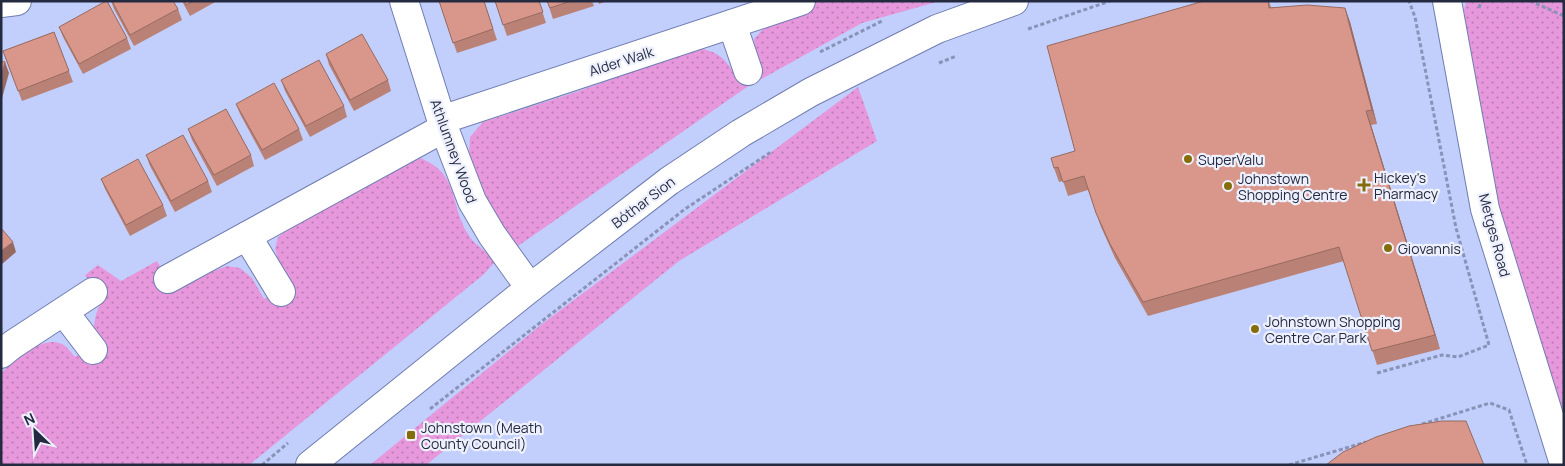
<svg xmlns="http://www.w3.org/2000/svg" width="1565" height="466" font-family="Manrope,sans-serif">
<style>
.grass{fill:url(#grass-dots)}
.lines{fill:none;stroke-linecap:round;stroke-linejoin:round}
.minor-casing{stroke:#6f7db1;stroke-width:30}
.path{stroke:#8993b8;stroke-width:3;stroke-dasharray:4 2.5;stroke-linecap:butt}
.minor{stroke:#fff;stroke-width:28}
.wall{fill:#ba8277}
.shaded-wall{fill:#976a61}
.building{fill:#d8978a;stroke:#976a61}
.poi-dot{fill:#866d0b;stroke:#eef1fd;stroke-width:2}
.labels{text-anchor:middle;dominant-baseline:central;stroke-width:4.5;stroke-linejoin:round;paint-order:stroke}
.street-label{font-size:14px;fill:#242a40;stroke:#eef1fd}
.poi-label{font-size:14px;fill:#242a40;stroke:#eef1fd;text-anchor:start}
</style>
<defs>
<pattern id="grass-dots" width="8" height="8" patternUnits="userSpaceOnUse" patternTransform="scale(1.25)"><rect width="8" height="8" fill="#e798dc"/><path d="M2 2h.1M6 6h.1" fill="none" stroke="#bb7cb4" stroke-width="1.8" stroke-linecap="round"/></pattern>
</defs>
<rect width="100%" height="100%" fill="#c2cffc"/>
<!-- grass -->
<g class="grass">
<path d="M809,1H940L862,23L747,87L518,246L501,226L487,202L469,154L470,137L483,122L576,92L699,48C719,53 722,56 734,72L756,62L754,39L763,29L811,9Z"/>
<polygon points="1466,1 1564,1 1564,426 1511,257 1485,145 1468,49 1464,10"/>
<polygon points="858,87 877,141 679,261 426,465 370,465 542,324"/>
<path d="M420,158C460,174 449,203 468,234C474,246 488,250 494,263L483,275L249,465H1V373C16,360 43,333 64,345C68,348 72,354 75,357L95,342C93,326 94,315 102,301L85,275L98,265L121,281L157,261L161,268L203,275L227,266L240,268L252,278L264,299L287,287L275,249L278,237L291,227L399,166Z"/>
</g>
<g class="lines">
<defs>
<g id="minor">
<polyline points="404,1 444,128 472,201 492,235 530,288"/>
<polyline points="1447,1 1485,209 1564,464"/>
<polyline points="1,3 17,1"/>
<polyline points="732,24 748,71"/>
<polyline points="441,120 801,1"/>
<polyline points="247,236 281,292"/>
<polyline points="168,279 444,128"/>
<polyline points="64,312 93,350"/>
<polyline points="1,354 12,345 93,292"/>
<polyline points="310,465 530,288 669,181 741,133 811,92 937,29 1014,1"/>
</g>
</defs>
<!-- minor casing -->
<use href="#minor" class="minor-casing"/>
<!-- path -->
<g class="path">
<polyline points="1530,1 1564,16"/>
<polyline points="1479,8 1481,1"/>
<polyline points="1028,29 1110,1"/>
<polyline points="820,52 884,20"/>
<polyline points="939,63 956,56"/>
<polyline points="1377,373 1442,355 1458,357 1489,345 1456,228 1415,17 1409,1"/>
<polyline points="430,409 685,209 771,152"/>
<polyline points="1422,424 1490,403 1509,410 1527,465"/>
<polyline points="262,465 288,443"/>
<polyline points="1289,465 1366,442"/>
</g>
<!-- minor -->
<use href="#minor" class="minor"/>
</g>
<!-- wall -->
<g class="wall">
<polygon points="111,1 173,1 178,9 182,20 134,46 114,9"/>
<polygon points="182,1 217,1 190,16"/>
<polygon points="439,1 484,1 497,40 457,53"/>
<polygon points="495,1 539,1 546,23 507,36"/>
<polygon points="547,1 592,1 594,6 553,19"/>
<polygon points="598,1 607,1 599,4"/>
<polygon points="1204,1 1269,1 1271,7 1345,8 1350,22 1377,124 1371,125 1440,349 1377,365 1344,261 1148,316 1115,258 1101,227 1088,190 1068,196 1063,181 1059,182 1054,168 1075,151"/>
<polygon points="59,27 127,38 131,49 83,74 63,37"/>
<polygon points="54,32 73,82 22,101 3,51"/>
<polygon points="326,54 388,80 391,91 354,111 329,65"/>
<polygon points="281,80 344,106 347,117 310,137 285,91"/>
<polygon points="236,104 299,129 303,140 265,160 240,114"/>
<polygon points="188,129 251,155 254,166 217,186 192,140"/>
<polygon points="146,155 208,181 212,192 175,212 150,166"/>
<polygon points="101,179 163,205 167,216 130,236 105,189"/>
</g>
<!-- shaded-wall -->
<g class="shaded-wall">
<polygon points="1345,8 1350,22 1377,124 1372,110"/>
<polygon points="5,62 9,73 1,102 1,77"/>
<polygon points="1366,111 1371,125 1440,349 1435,335"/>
<polygon points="13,242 16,252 1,265 1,251"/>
</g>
<!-- building -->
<g class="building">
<polygon points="106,1 107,1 127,38 79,64 59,27"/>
<polygon points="112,1 173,1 178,9 130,35"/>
<polygon points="184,1 194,1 186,5"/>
<polygon points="439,1 484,1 493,29 453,43"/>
<polygon points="495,1 539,1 543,12 503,25"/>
<polygon points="547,1 571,1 550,8"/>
<polygon points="1204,1 1268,1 1269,8 1307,5 1345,8 1372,110 1366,111 1435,335 1372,351 1339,247 1143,302 1110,244 1096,213 1084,176 1063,182 1058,167 1054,168 1051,158 1075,151 1047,46"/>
<polygon points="54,32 69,71 18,91 3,51"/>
<polygon points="362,34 388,80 350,100 326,54"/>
<polygon points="319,60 344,106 306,126 281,80"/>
<polygon points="1,61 5,62 1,77"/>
<polygon points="274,83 299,129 262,150 236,104"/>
<polygon points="226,109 251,155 214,175 188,129"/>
<polygon points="183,135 208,181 171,201 146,155"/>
<polygon points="138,159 163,205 126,225 101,179"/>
<polygon points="1,228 13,242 1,251"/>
<polygon points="1442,421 1466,421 1484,465 1326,465 1343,452 1376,437 1409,426"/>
</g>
<!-- markers -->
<g class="poi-dot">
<circle cx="1188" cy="159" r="5"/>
<path d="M1361.5 177.5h5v5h5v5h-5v5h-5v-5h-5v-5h5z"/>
<circle cx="1228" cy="186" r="5"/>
<circle cx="1388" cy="248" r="5"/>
<circle cx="1255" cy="329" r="5"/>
<rect x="406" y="430" width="10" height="10" rx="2.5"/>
</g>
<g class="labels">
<!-- street labels -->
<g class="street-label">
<text transform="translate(621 61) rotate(-18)">Alder Walk</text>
<text transform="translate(454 151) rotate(70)">Athlumney Wood</text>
<text transform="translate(643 202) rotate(-37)">Bóthar Sion</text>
<text transform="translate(1495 235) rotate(75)">Metges Road</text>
</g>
<!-- poi labels -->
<g class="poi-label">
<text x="1198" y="159">SuperValu</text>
<text x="1374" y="177">Hickey's<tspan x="1374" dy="16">Pharmacy</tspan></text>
<text x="1238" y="178">Johnstown<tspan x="1238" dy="16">Shopping Centre</tspan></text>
<text x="1398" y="248">Giovannis</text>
<text x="1265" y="321">Johnstown Shopping<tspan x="1265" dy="16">Centre Car Park</tspan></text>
<text x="421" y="427">Johnstown (Meath<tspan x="421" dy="16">County Council)</tspan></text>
</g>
</g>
<!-- border -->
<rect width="1565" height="466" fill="none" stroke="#242a40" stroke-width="5"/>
<!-- north arrow -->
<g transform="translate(35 431) rotate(335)" stroke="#eef1fd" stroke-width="4" paint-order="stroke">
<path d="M0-4L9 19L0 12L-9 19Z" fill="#242a40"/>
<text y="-8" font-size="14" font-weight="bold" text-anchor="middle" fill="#242a40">N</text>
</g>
</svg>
